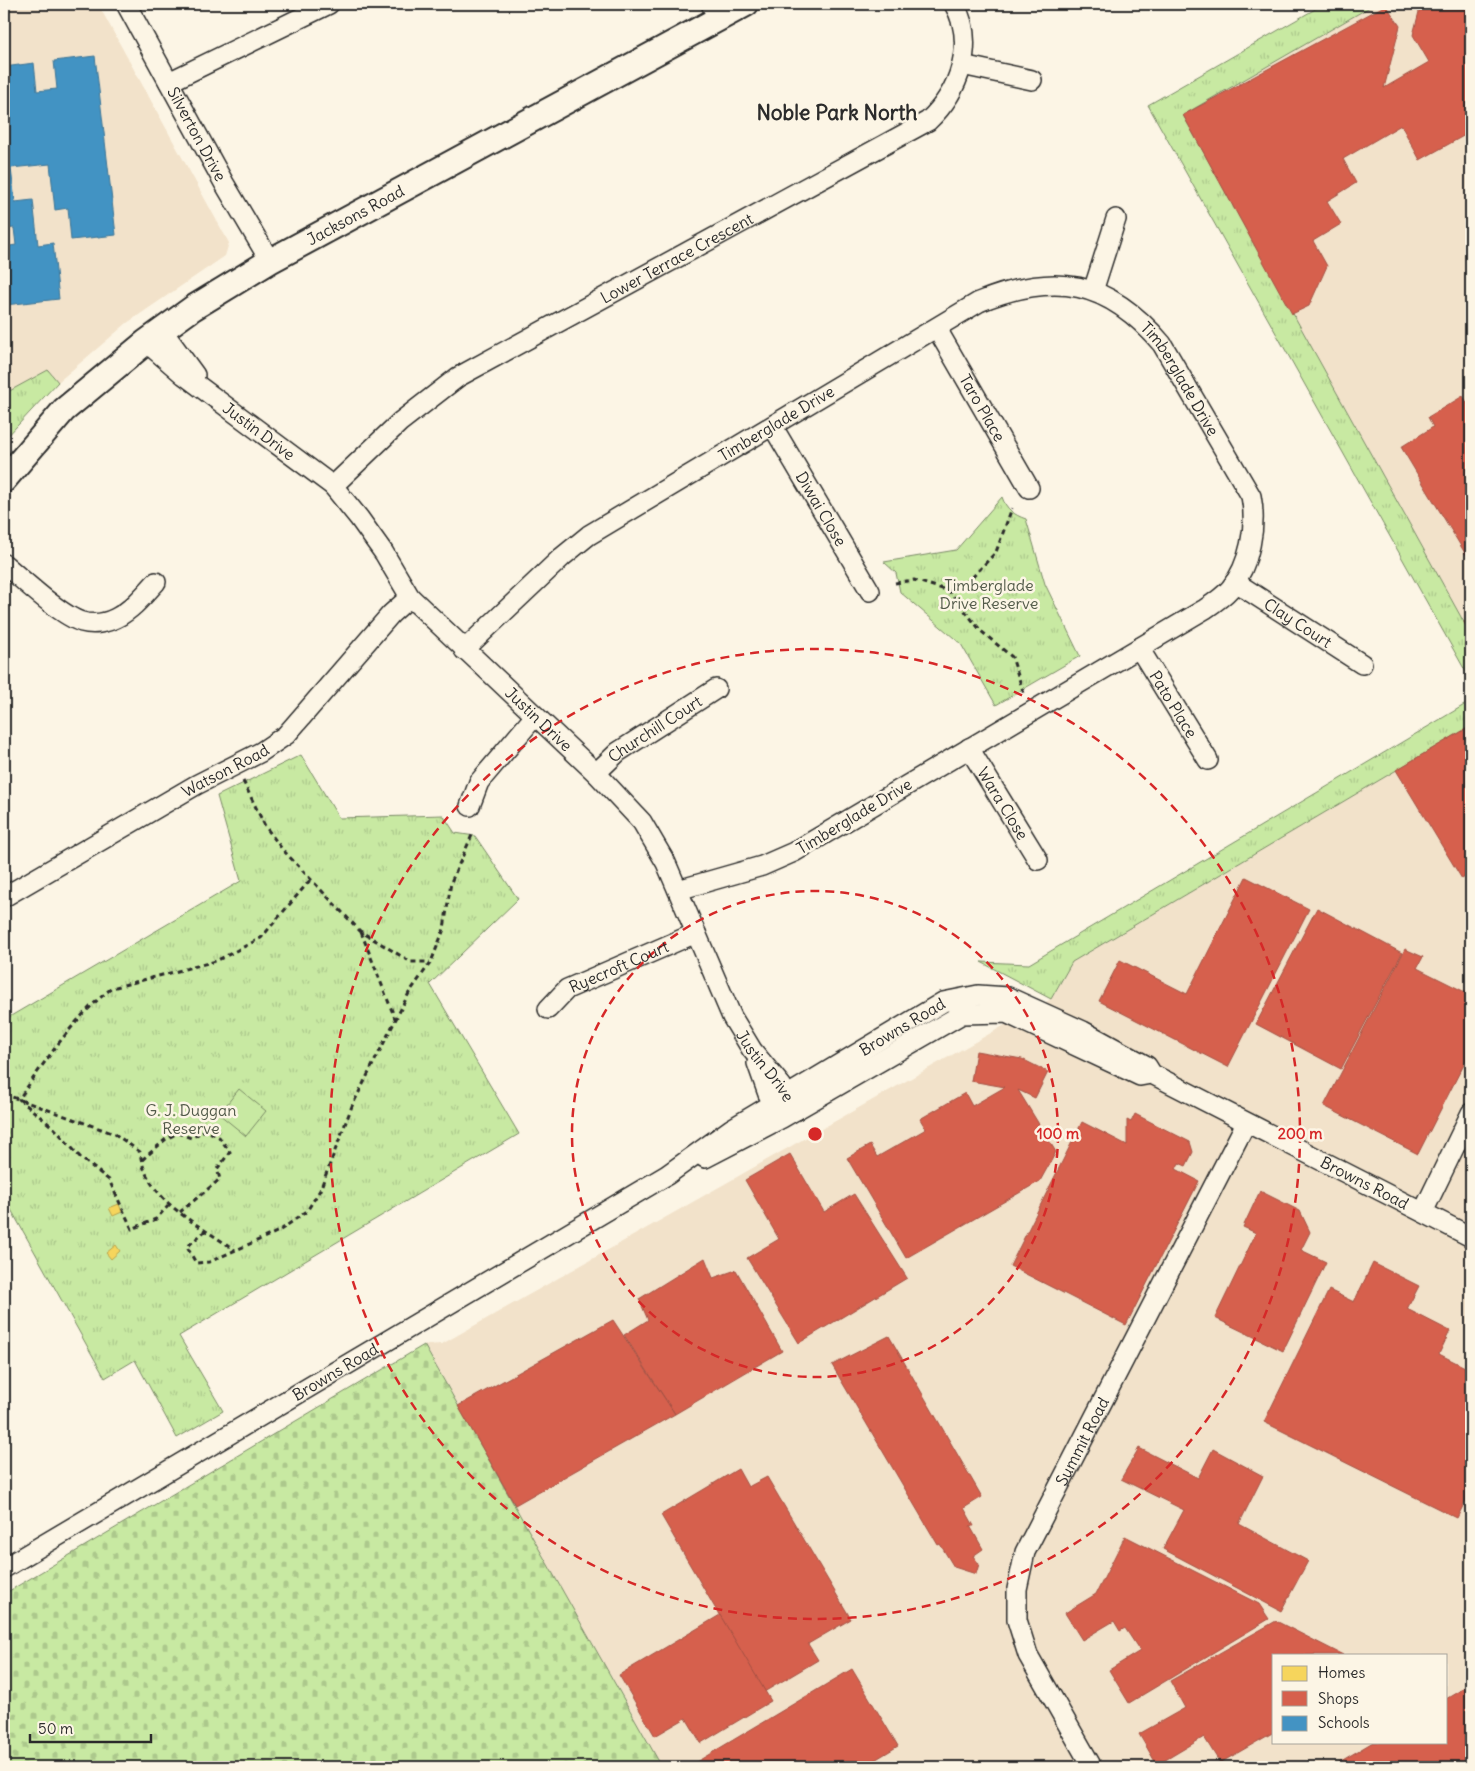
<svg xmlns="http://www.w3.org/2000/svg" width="1475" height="1771" font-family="Delius,sans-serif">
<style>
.built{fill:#f2e2ca;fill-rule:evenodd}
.grass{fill:url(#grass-tufts);stroke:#7a8a66}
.cemetery{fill:url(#cemetery-stones);stroke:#7a8a66}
.garden{fill:#c8e9a2;stroke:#7a8a66}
.homes{fill:#f6d55c;stroke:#b9a24d}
.shops{fill:#d6604d;stroke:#a35043}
.schools{fill:#4393c3;stroke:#3c7495}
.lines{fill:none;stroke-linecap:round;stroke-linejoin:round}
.minor-casing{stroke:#2b2b2b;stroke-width:22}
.major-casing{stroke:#2b2b2b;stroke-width:28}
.path{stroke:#2b2b2b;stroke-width:3;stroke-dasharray:5 4;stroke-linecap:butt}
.minor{stroke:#fcf5e5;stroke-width:19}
.major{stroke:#fcf5e5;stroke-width:24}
.ring{fill:none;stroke:#d62828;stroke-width:2.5;stroke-dasharray:9 6}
.labels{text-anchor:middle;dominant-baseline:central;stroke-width:5;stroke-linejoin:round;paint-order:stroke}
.street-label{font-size:16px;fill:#2b2b2b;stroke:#fcf5e5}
.park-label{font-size:16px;fill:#525a49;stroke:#fcf5e5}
.district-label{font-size:21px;font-weight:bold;fill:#2b2b2b;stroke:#fcf5e5}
.centre{fill:#d62828;stroke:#fcf5e5;stroke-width:2.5}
.ring-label{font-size:15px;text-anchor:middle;font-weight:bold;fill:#d62828;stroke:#fcf5e5;stroke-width:5;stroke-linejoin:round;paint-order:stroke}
</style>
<defs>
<pattern id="grass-tufts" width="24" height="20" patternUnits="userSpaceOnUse" patternTransform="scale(1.25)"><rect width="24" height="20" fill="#c8e9a2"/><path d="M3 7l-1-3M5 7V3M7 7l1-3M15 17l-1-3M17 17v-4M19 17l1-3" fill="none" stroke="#acc88c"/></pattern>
<pattern id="cemetery-stones" width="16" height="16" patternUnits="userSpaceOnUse" patternTransform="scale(1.25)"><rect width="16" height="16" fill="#c8e9a2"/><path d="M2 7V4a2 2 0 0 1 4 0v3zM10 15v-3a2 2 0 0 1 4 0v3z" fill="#acc88c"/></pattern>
</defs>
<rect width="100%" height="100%" fill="#fcf5e5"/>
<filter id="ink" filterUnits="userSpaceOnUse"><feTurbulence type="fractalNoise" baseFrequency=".02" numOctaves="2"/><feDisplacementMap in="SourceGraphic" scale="10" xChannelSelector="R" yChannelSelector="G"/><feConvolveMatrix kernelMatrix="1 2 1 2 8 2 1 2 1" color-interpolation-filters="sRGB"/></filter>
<g filter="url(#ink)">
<!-- built -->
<g class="built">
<polygon points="4,4 98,4 229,243 225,256 127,323 58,382 48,371 5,395"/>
<polygon points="1375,4 1471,4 1471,635 1183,115"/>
<path d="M1471,726V1767H662L424,1345L442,1344L1051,999L1072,962ZM1274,1655H1446V1742H1274Z"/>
</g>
<!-- grass -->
<g class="grass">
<polygon points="1324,4 1375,4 1183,115 1471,635 1471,681 1148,105"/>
<polygon points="48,370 58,382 4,440 4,394"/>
<path d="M1002,497C1006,509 1014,515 1026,519L1045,584L1080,656L996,705L961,644L900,592L896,573L884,562L956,550Z"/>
<polygon points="1471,701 1471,726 1072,962 1051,999 981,962 1029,964"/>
<polygon points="301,755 339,818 443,815 455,833 475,836 518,899 430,984 519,1134 179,1336 223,1411 177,1438 135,1360 105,1378 4,1197 4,1020 241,881 217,796"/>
</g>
<!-- cemetery -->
<polygon class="cemetery" points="424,1345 662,1767 4,1767 4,1594"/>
<!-- garden -->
<polygon class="garden" points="239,1089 266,1111 246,1136 219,1114"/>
<!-- homes -->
<g class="homes">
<polygon points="119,1204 122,1212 113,1216 109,1208"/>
<polygon points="116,1245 120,1251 111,1259 106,1253"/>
</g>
<!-- shops -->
<g class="shops">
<polygon points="1421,4 1471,4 1471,141 1467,134 1420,160 1401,125 1343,159 1356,183 1327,201 1341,224 1313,241 1327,266 1309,306 1292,314 1183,115 1386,5 1400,26 1384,88 1429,62 1413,35"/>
<polygon points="1463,396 1469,406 1471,405 1471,563 1401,447 1433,427 1428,417"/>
<polygon points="1471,619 1471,635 1464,622"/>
<polygon points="1471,726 1471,873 1462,879 1396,770"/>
<polygon points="1246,877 1309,909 1228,1067 1099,1001 1120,960 1187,994"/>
<polygon points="1317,908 1402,953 1341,1069 1256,1024"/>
<polygon points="1405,949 1423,957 1417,968 1471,995 1471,1050 1418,1154 1324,1106"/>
<polygon points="976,1051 1022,1059 1048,1072 1035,1098 1018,1090 1056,1152 1040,1181 906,1258 847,1158 870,1145 877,1157 926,1129 920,1119 965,1093 972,1106 1005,1087 971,1081"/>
<polygon points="1135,1114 1190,1142 1193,1152 1186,1166 1179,1163 1176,1169 1199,1181 1126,1325 1010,1266 1082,1122 1127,1145 1127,1120 1131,1122"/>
<polygon points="790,1154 824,1212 854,1194 907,1278 799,1343 747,1258 779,1239 745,1180"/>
<polygon points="1260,1191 1300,1211 1310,1232 1301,1250 1326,1262 1283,1351 1215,1318 1256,1233 1243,1227"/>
<polygon points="705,1258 713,1278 736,1270 782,1351 675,1414 624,1335 648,1320 639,1299"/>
<polygon points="1373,1263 1419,1286 1407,1309 1450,1331 1439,1354 1471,1370 1471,1490 1457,1518 1264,1422 1329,1290 1354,1302"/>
<polygon points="613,1320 675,1414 515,1505 458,1406"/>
<polygon points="889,1336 982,1497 964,1508 974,1526 970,1526 983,1549 973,1556 979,1564 976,1574 954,1567 940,1544 938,1545 832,1365"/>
<polygon points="1139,1448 1198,1478 1213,1449 1263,1476 1239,1524 1308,1561 1281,1611 1163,1549 1184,1510 1121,1479"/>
<polygon points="738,1469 748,1487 767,1477 851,1619 808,1644 818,1660 764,1692 661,1515"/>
<polygon points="1125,1536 1259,1604 1269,1619 1129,1703 1109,1670 1140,1651 1125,1628 1120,1631 1114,1621 1082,1640 1065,1613 1096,1594"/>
<polygon points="720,1615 771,1701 701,1743 686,1718 655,1736 619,1675"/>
<polygon points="1276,1621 1343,1655 1274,1655 1274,1732 1220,1763 1204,1737 1157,1765 1139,1734 1185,1708 1170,1681"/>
<polygon points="852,1669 898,1746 863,1767 688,1767"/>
<polygon points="1471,1684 1471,1767 1331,1767 1373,1742 1446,1742 1446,1699"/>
</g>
<!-- schools -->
<polygon class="schools" points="95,56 116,235 71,240 68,208 55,210 50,164 11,168 15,202 33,200 38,245 53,243 59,299 5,305 4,247 16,245 14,228 4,229 4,67 34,63 37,91 57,89 54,61"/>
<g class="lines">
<defs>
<g id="minor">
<path id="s1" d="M126,4L224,183L270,261"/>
<polyline points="711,4 718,19"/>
<polyline points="962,65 1032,80"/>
<polyline points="169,82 329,4"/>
<polyline points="1093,291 1116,219"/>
<path id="s2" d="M937,329L1029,488"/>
<polyline points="162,330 195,375"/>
<path id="s3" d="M146,342L184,375L333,486L359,518L384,553L410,597L596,773L642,822L666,863L732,1017L752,1050L781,1085L796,1110"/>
<path id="s4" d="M773,427L870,591"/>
<path id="s5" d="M333,486L400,422L458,377L928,121C959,92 977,44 954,4"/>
<path d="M4,564C22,579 61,616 82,622C93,625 106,623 116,618C132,610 144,595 156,582"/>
<path id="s6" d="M1235,582L1362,664"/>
<path id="s7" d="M1139,648L1208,760"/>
<path id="s8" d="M464,650L562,557L589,535L979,302C1055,271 1108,280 1162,344L1251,496C1257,526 1250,565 1230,589C1223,597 1214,603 1205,609L794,852L762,866L678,890"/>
<path id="s9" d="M969,748L1038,860"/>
<path id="s10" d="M596,773L618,752L716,689"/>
<polyline points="470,806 479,782 535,716"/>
<path id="s11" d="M4,897L196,785L261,752L286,735L391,614L410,597"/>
<path id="s12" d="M548,1009L567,989L696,933"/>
<polyline points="757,1063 768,1094 780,1115"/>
<polyline points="705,1158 782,1118 962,1014 1006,1013 1140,1076 1151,1074"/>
<polyline points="1423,1212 1471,1113"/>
<path id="s13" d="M4,1568L667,1175L731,1129L943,1002L978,995L1008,997L1083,1031L1147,1066L1152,1074L1471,1237"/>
<path id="s14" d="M1092,1767L1028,1655L1017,1620V1589L1025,1552L1246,1123"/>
</g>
<g id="major">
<path id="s15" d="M4,480L64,410L146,342L193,308L270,261L746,4"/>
</g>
</defs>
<!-- minor casing -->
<use href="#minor" class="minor-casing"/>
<!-- major casing -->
<use href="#major" class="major-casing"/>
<!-- path -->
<g class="path">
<polyline points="895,583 914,580 949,591 981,631 1012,657 1024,694"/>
<polyline points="949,591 968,582 996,552 1012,508"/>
<polyline points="243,781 265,826 282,849 360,931 411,962 430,962"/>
<polyline points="361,932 396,1021"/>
<path d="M4,1094L115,1134L140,1152C146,1201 198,1224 235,1250"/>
<polyline points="142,1160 166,1139 178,1133 191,1138 205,1130 219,1137 230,1152 217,1169 220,1179 180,1212"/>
<path d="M169,1205L156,1219L132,1229L109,1180L81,1158L55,1129L19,1099C46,1060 74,1017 112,988L216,961L261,938L311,879"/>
<polyline points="206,1230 187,1247 196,1263 209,1262 279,1231 307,1211 320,1190 352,1106 409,993 431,962 444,929 451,882 473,833"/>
</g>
<!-- minor -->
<use href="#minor" class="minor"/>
<!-- major -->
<use href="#major" class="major"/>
</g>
</g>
<!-- distance rings -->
<g class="ring">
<circle cx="815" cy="1134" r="243"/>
<circle cx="815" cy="1134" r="485"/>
</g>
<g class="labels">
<!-- street labels -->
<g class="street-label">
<text stroke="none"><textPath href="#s1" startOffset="148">Silverton Drive</textPath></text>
<text stroke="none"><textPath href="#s15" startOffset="444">Jacksons Road</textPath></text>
<text stroke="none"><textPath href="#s5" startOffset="415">Lower Terrace Crescent</textPath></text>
<text stroke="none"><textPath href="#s8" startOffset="868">Timberglade Drive</textPath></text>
<text stroke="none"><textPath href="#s2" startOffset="91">Taro Place</textPath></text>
<text stroke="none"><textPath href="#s8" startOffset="388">Timberglade Drive</textPath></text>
<text stroke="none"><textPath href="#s3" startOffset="144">Justin Drive</textPath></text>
<text stroke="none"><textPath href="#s4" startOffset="95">Diwai Close</textPath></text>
<text stroke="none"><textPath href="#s6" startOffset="75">Clay Court</textPath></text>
<text stroke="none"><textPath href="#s7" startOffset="66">Pato Place</textPath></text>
<text stroke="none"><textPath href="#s3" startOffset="549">Justin Drive</textPath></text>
<text stroke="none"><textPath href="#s10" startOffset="74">Churchill Court</textPath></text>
<text stroke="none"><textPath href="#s11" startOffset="255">Watson Road</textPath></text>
<text stroke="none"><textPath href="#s9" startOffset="65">Wara Close</textPath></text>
<text transform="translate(854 816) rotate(-31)">Timberglade Drive</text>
<text stroke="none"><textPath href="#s12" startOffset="84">Ryecroft Court</textPath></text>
<text stroke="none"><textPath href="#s13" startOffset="1049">Browns Road</textPath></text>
<text stroke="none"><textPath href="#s3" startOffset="969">Justin Drive</textPath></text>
<text stroke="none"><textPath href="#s13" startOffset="1566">Browns Road</textPath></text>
<text stroke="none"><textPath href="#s13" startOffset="385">Browns Road</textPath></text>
<text stroke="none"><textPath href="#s14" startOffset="359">Summit Road</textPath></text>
</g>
<!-- park labels -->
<g class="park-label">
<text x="989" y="585">Timberglade<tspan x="989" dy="18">Drive Reserve</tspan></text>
<text x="191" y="1110">G. J. Duggan<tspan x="191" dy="18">Reserve</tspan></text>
</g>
<!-- district labels -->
<g class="district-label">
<text x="837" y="112">Noble Park North</text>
</g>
</g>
<circle cx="815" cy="1134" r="8" class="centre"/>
<g class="ring-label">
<text x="1058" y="1139">100 m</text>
<text x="1300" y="1139">200 m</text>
</g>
<!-- margin -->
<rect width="1475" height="1771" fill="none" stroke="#fcf5e5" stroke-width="20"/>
<rect x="10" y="10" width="1455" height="1751" fill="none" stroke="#2b2b2b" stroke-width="2" filter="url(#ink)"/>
<!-- legend -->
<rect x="1272" y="1654" width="175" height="90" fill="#fcf5e5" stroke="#a8a49b"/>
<rect x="1282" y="1666" width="25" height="15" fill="#f6d55c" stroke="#a8a49b"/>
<text x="1318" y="1678" font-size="15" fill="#2b2b2b">Homes</text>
<rect x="1282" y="1691" width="25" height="15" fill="#d6604d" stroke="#a8a49b"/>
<text x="1318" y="1704" font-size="15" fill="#2b2b2b">Shops</text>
<rect x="1282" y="1716" width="25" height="15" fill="#4393c3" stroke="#a8a49b"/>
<text x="1318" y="1728" font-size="15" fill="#2b2b2b">Schools</text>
<!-- scale -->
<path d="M30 1734v8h121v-8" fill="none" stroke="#2b2b2b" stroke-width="2.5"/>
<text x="38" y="1734" font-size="15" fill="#2b2b2b" stroke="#fcf5e5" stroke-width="4" paint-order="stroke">50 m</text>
</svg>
